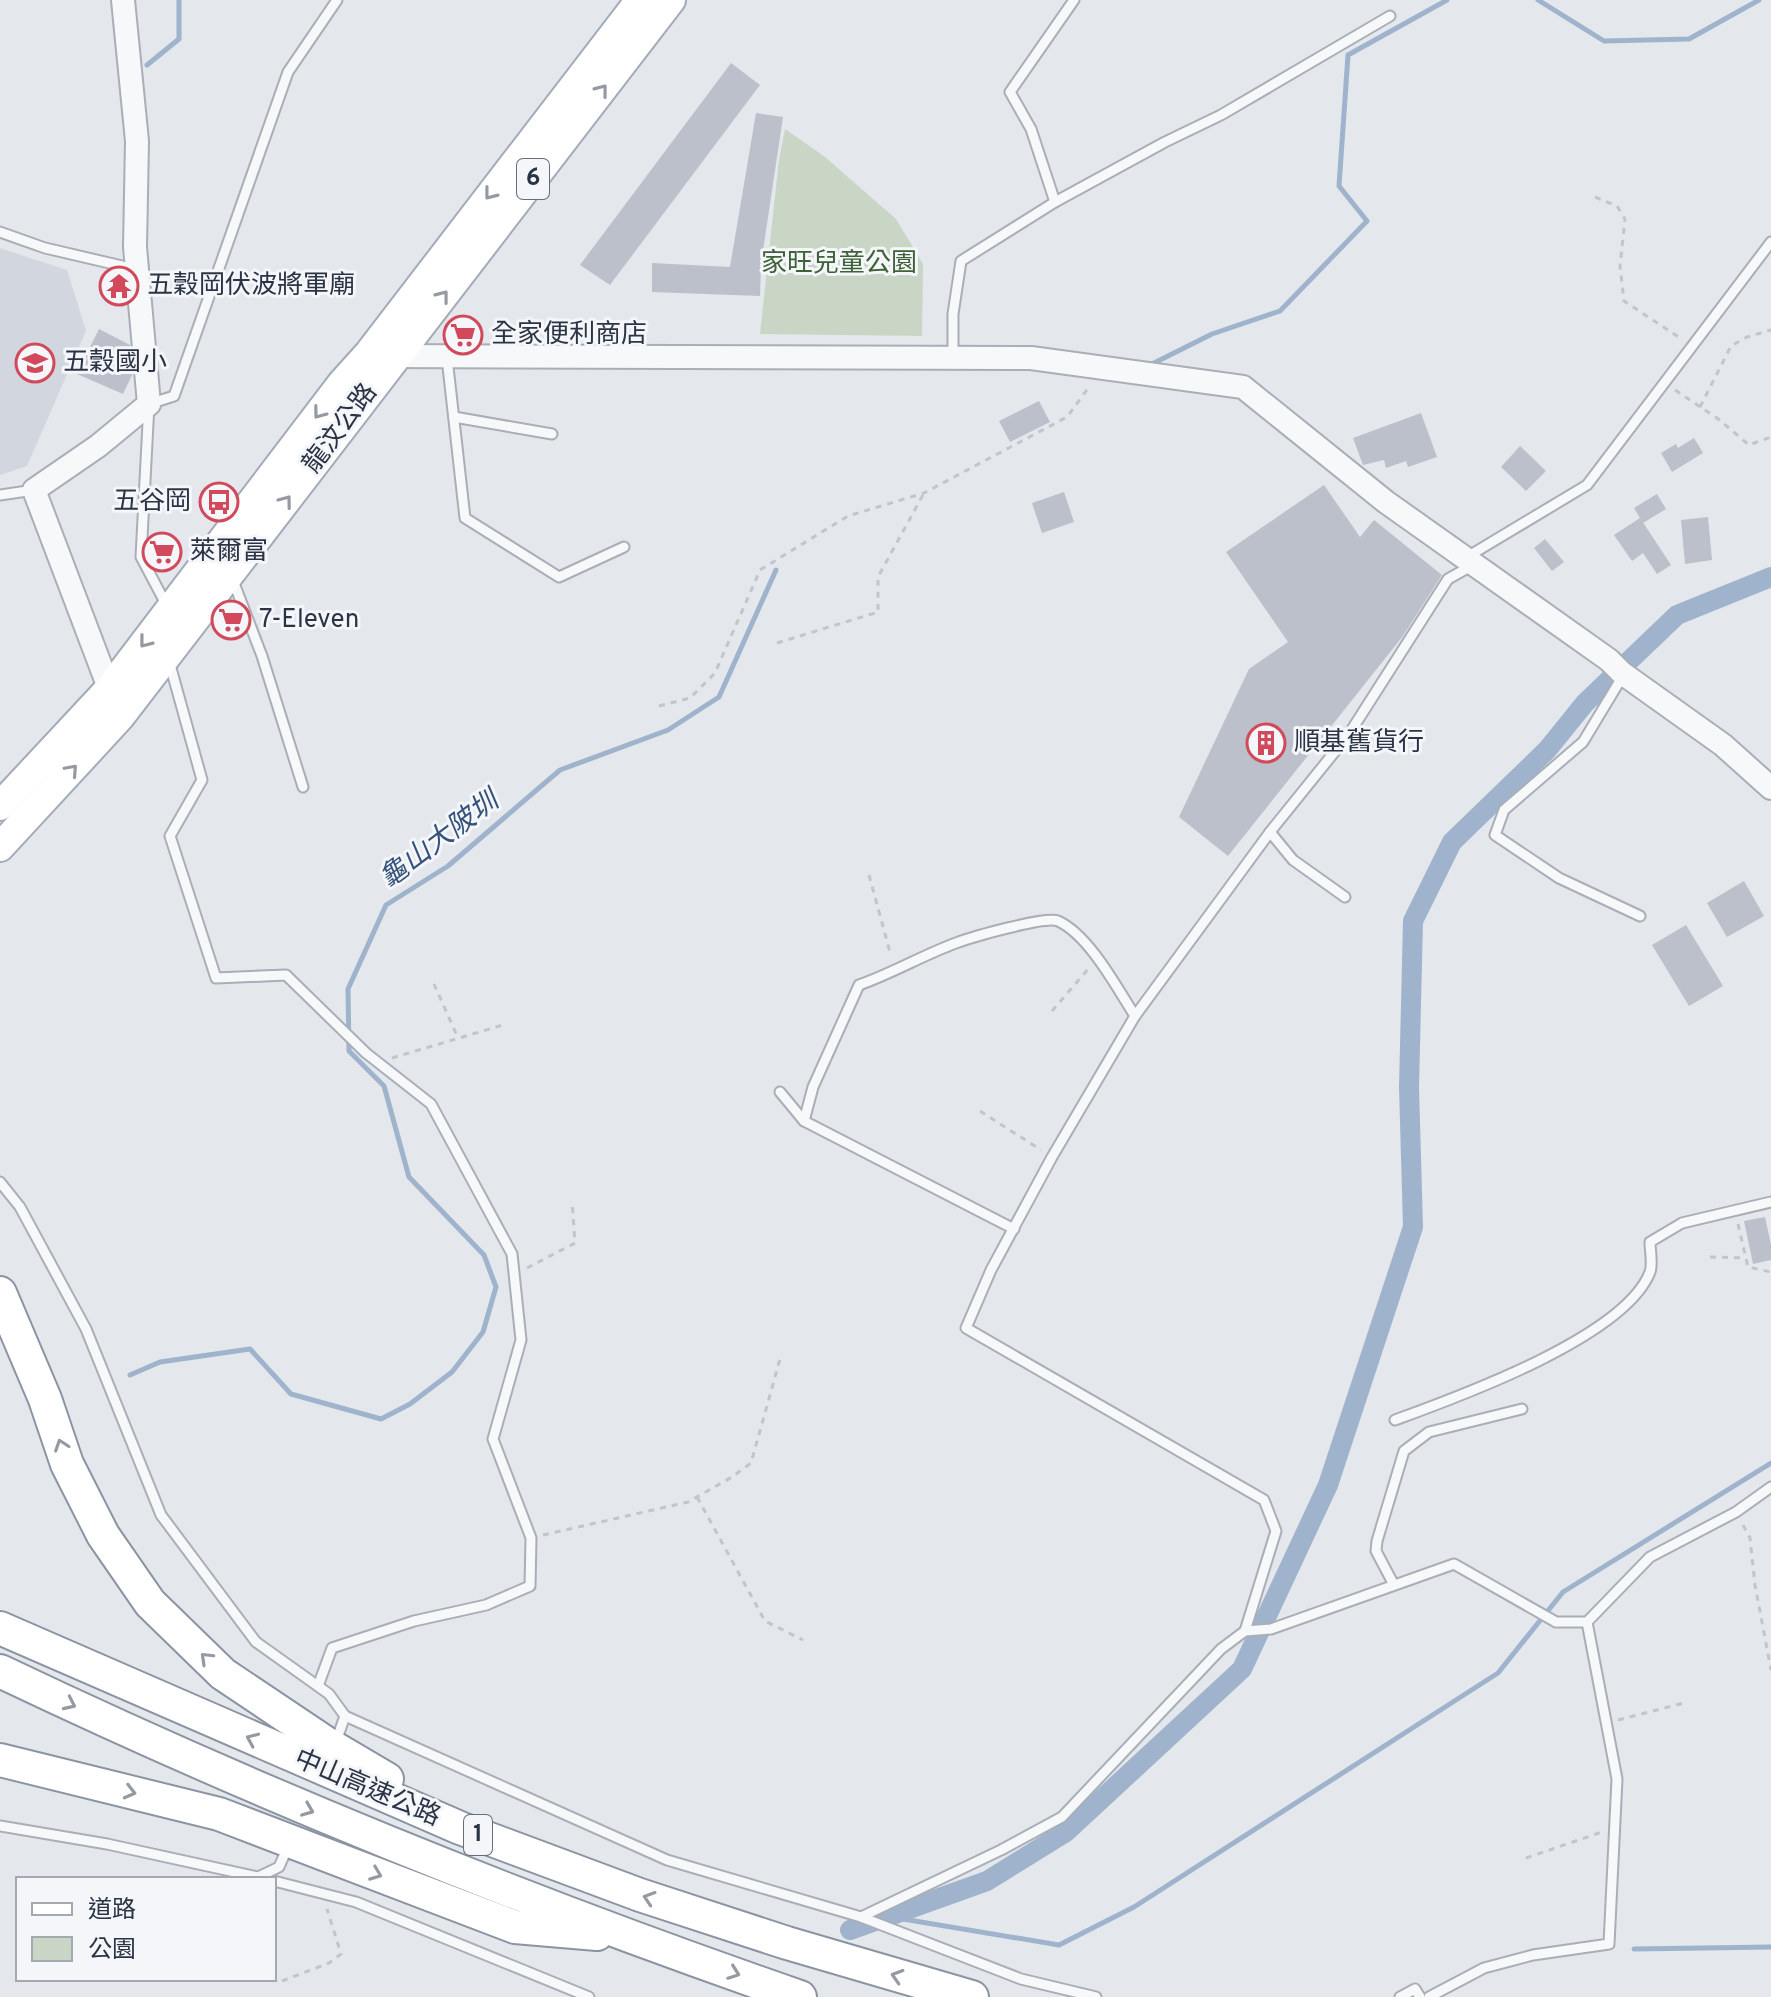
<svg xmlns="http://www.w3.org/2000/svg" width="1771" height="1997" font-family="Overpass,'Noto Sans TC',sans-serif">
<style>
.built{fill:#d2d6de}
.green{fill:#c9d6c5}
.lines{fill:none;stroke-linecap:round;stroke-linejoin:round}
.stream{stroke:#9fb4cc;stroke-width:5}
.canal{stroke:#9fb4cc;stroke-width:20}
.building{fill:#bbc0ca}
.service-casing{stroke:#a9aeb7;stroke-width:13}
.tertiary-casing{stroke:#a9aeb7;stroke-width:26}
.primary-casing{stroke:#a3abb8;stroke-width:32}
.motorway-casing{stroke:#8b94a3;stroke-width:36}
.path{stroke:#c2c5cb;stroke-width:3;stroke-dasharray:6 6;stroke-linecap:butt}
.service{stroke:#f7f8fa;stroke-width:9}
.tertiary{stroke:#f7f8fa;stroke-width:22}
.primary{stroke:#fff;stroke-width:28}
.motorway{stroke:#fff;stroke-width:32}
.oneway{stroke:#959aa2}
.labels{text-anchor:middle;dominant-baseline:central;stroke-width:6;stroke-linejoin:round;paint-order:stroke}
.shield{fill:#f4f6f9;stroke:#676e7b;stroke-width:2}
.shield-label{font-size:24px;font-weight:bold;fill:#2b3445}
.park-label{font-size:26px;fill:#3f6138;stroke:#f4f6f9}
.poi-label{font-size:26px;fill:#2b3445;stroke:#f4f6f9;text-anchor:start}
.street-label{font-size:26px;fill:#2b3445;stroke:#f4f6f9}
.water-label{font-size:28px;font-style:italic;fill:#34527a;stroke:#f4f6f9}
</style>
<rect width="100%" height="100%" fill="#e4e7ec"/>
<!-- built -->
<polygon class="built" points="0,248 67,270 86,331 27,466 0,475"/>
<!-- green -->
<polygon class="green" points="785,129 825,157 896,219 923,264 922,336 760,334 779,160"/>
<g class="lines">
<!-- stream -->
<g class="stream">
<polyline points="1538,0 1604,41 1689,39 1759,0"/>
<polyline points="147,65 179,39 179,0"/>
<polyline points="1150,365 1212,334 1280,311 1367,221 1339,186 1348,55 1447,0"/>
<polyline points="130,1375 160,1362 250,1349 291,1394 381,1419 410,1404 452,1372 483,1332 496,1287 484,1255 409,1177 384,1086 349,1051 348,989 386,905 448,866 560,770 668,730 719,697 776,570"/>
<polyline points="885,1916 1059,1945 1134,1907 1498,1673 1563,1592 1771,1463"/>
<polyline points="1634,1949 1771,1947"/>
</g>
<!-- canal -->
<polyline class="canal" points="850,1930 987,1881 1066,1832 1242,1669 1328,1485 1413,1227 1409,1087 1413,921 1452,842 1547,750 1585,703 1677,615 1771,577"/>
</g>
<!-- building -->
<g class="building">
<polygon points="731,63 760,85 610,285 580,265"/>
<polygon points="756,113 783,117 761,264 760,296 652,292 652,263 730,267"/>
<polygon points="99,329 130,345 132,375 123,394 77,374"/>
<polygon points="1039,401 1050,422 1010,442 999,421"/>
<polygon points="1421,413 1437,457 1408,467 1406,461 1386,468 1384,460 1363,465 1353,438"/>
<polygon points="1694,438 1703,453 1672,472 1661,453 1676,444 1678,448"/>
<polygon points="1520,446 1546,471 1526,491 1501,467"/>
<polygon points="1324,485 1360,537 1374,520 1442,575 1403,636 1228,856 1179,817 1249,669 1288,642 1226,552"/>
<polygon points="1064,492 1074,522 1042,533 1032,503"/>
<polygon points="1657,494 1666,509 1643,523 1634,508"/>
<polygon points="1708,517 1712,560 1685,564 1681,520"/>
<polygon points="1640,518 1671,565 1657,574 1643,553 1632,561 1614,535"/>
<polygon points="1545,539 1564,562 1552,571 1534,548"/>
<polygon points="1744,881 1764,916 1727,937 1707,903"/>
<polygon points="1686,925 1723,986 1689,1006 1652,945"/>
<polygon points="1765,1217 1771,1245 1771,1260 1753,1264 1744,1221"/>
</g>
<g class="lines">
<defs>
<g id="service">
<polyline points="1055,202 1031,129 1010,92 1074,0"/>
<polyline points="0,232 45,248 135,269"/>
<polyline points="447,358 465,518 559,577 624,547"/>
<polyline points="953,358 953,314 961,261 1055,202 1165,142 1221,115 1390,16"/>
<polyline points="454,417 552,434"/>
<polyline points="0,495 34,490"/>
<polyline points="1467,557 1587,485 1771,242"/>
<polyline points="232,578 262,656 303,787"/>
<polyline points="167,606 141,557 149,404 174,396 288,72 337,0"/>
<polyline points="169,661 202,780 170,836 216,978 286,975 366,1053 431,1104 512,1254 521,1340 493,1439 531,1538 530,1586 486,1605 414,1621 332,1648 318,1686"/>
<polyline points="1624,674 1583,742 1504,810 1495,835 1559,878 1640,916"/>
<polyline points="1270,832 1293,860 1345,897"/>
<polyline points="780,1092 804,1121"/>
<polyline points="0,1182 20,1207 86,1329 161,1515 256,1642 329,1694 345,1716 339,1733"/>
<path d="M1014,1229L804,1121L813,1087L859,985C893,973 923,955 956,943C972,937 1045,916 1058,921C1089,935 1117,988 1135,1016"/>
<path d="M1395,1420C1458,1397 1625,1337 1650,1272C1653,1264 1650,1251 1650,1242L1682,1223L1771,1202"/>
<polyline points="1394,1585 1376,1551 1377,1541 1404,1451 1429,1432 1522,1409"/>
<polyline points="1245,1631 1276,1531 1264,1500 966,1328 991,1270 1052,1157 1135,1016 1270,832 1349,734 1448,579 1473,565"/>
<polyline points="345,1716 667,1860 861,1917 1001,1850 1062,1817 1221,1649 1245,1631 1271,1629 1454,1564 1556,1622 1587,1622 1650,1557 1736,1512 1771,1487"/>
<polyline points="0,1826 107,1844 258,1877 279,1867 286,1851"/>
<polyline points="274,1881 356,1902 589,1997"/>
<polyline points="861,1917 1021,1979 1096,1997"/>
<polyline points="1400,1997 1415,1989 1420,1997"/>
<polyline points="1429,1997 1484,1968 1533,1955 1609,1944 1617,1779 1587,1622"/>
</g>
<g id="tertiary">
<polyline points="386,356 1031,358 1243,387 1386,502 1609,660 1622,673 1723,745 1771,788"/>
<polyline points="114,701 34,490 98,446 149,404 135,247 137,141 123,0"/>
</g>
<g id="primary">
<polyline points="0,806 110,688 342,383 369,353 640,0"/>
<polyline points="0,847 120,717 671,0"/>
</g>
<g id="motorway">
<polyline points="0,1293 45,1399 67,1464 103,1535 150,1603 223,1674 326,1743 387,1779"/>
<polyline points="0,1628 460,1828 640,1895 787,1943 972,1997"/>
<path d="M0,1671C260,1795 528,1903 800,1997"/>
<polyline points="0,1760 219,1814 515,1927 597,1934"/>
</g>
</defs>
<!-- service casing -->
<use href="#service" class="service-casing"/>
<!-- tertiary casing -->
<use href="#tertiary" class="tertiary-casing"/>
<!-- primary casing -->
<use href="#primary" class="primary-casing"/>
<!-- motorway casing -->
<use href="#motorway" class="motorway-casing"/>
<!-- path -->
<g class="path">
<polyline points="1595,197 1617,206 1625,219 1620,266 1624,301 1680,338"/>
<polyline points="1675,390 1717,418 1749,445 1771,437"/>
<polyline points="1700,407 1731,346 1747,337 1771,330"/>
<polyline points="777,643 878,612 878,577 924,493"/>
<polyline points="659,706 690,698 715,673 760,570 848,516 924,493 1067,417 1089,387"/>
<polyline points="869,875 891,956"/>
<polyline points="434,984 458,1038"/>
<polyline points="1052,1011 1089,968"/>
<polyline points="392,1058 503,1025"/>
<polyline points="980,1111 1041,1150"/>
<polyline points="1738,1224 1748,1267 1771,1272"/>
<polyline points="1710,1257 1745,1258"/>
<polyline points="527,1268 575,1243 572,1201"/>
<polyline points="697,1497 765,1621 803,1640"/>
<polyline points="1743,1525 1750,1538 1755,1585 1771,1670"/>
<polyline points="543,1535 688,1502 732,1477 751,1463 780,1359"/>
<polyline points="1618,1720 1684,1703"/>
<polyline points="1526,1858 1602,1832"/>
<polyline points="282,1981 329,1963 341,1954 327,1909"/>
</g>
<!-- service -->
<use href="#service" class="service"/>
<!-- tertiary -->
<use href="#tertiary" class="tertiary"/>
<!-- primary -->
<use href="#primary" class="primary"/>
<!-- motorway -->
<use href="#motorway" class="motorway"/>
</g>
<!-- one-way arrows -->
<defs><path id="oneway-chevron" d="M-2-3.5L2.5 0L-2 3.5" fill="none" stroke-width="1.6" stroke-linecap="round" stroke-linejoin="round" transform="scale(2)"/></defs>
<g class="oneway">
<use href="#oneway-chevron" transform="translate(602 90) rotate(-52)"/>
<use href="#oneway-chevron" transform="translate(490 194) rotate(128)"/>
<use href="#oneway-chevron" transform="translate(443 296) rotate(-52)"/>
<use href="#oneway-chevron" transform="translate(319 413) rotate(127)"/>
<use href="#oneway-chevron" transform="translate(286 501) rotate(-53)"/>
<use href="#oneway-chevron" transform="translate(145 642) rotate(128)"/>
<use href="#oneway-chevron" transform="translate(72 770) rotate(-48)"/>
<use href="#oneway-chevron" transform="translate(61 1445) rotate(-109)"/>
<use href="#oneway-chevron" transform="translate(206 1658) rotate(-136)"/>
<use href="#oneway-chevron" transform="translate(70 1704) rotate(25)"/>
<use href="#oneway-chevron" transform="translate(252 1739) rotate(-156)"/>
<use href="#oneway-chevron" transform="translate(130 1792) rotate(14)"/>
<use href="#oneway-chevron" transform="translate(308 1810) rotate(22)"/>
<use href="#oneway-chevron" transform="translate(376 1874) rotate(21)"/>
<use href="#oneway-chevron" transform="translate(649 1898) rotate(-162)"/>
<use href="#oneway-chevron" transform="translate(734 1973) rotate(20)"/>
<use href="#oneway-chevron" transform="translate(897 1976) rotate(-163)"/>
</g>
<!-- icons -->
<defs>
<symbol id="temple-ring" viewBox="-11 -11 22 22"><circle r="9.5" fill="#f4f6f9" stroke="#d1495b" stroke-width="1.5"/><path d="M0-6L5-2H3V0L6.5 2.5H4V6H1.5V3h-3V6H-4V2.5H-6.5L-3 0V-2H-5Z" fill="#d1495b"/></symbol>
<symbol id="supermarket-ring" viewBox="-11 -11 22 22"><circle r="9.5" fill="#f4f6f9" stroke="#d1495b" stroke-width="1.5"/><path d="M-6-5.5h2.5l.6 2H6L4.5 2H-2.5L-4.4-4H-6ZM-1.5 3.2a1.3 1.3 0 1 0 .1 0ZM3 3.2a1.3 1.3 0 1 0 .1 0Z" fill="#d1495b"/></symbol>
<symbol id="school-ring" viewBox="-11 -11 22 22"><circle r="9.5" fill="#f4f6f9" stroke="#d1495b" stroke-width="1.5"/><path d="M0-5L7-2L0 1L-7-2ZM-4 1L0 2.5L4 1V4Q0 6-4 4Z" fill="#d1495b"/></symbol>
<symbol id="bus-ring" viewBox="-11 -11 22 22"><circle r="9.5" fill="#f4f6f9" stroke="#d1495b" stroke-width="1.5"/><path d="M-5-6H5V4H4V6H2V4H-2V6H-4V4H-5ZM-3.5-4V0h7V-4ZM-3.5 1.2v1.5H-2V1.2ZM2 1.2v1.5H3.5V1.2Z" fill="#d1495b"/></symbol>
<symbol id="building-ring" viewBox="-11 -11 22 22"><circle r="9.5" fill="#f4f6f9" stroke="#d1495b" stroke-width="1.5"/><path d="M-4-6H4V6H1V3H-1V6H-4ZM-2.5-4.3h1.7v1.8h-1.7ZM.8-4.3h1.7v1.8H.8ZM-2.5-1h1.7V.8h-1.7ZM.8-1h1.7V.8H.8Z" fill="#d1495b"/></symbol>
</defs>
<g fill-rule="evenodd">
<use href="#temple-ring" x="97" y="264" width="44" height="44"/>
<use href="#supermarket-ring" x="441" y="313" width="44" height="44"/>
<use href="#school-ring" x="13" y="341" width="44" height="44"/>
<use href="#bus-ring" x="197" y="480" width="44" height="44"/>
<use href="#supermarket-ring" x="140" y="530" width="44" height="44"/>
<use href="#supermarket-ring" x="209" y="598" width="44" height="44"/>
<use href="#building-ring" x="1244" y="721" width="44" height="44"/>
</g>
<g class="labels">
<!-- shield labels -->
<g class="shield">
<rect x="517" y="159" width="32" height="40" rx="6"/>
<rect x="464" y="1815" width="28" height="40" rx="6"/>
</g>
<g class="shield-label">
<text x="533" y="179">6</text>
<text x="478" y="1835">1</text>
</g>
<!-- park labels -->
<g class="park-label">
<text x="839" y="264">家旺兒童公園</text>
</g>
<!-- poi labels -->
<g class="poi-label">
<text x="147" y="286">五穀岡伏波將軍廟</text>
<text x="491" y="335">全家便利商店</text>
<text x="63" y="363">五穀國小</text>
<text x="191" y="502" text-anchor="end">五谷岡</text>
<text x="190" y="552">萊爾富</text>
<text x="259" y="620">7-Eleven</text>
<text x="1294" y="743">順基舊貨行</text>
</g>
<!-- street labels -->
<g class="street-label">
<text transform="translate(341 429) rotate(-53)">龍汶公路</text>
<text transform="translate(367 1789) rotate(23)">中山高速公路</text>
</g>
<!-- water labels -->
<g class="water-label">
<text transform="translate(440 841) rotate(-37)">龜山大陂圳</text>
</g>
</g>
<!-- legend -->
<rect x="16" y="1877" width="260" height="104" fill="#f4f6f9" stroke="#a4a8b1" stroke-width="2"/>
<rect x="32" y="1903" width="40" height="12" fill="#ffffff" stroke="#a4a8b1" stroke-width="2"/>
<text x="88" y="1917" font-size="24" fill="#2b3445">道路</text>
<rect x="32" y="1937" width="40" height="24" fill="#c9d6c5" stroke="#a4a8b1" stroke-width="2"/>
<text x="88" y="1957" font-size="24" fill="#2b3445">公園</text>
</svg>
